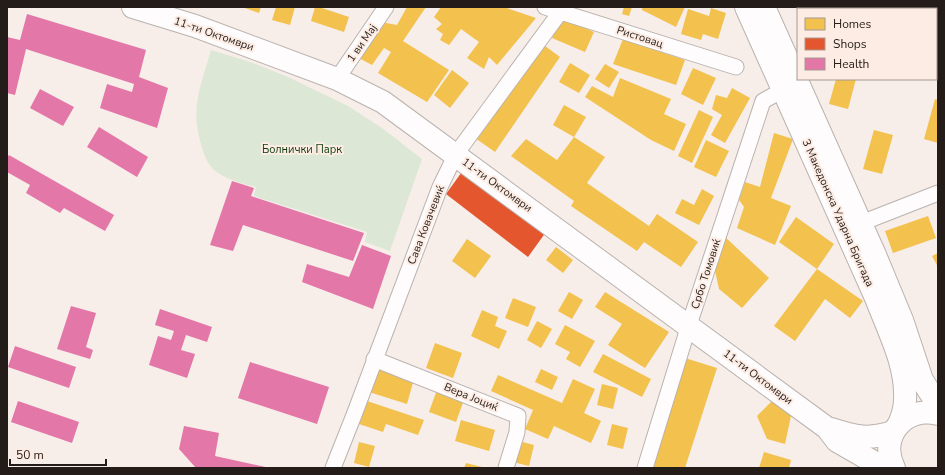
<svg xmlns="http://www.w3.org/2000/svg" width="945" height="475" font-family="'Nunito Sans',sans-serif">
<style>
.green{fill:#dce7d5}
.homes{fill:#f2c14e}
.shops{fill:#e4572e}
.health{fill:#e377a8}
.lines{fill:none;stroke-linecap:round;stroke-linejoin:round}
.street-casing{stroke:#bab2ae;stroke-width:17}
.secondary-casing{stroke:#bab2ae;stroke-width:24}
.street{stroke:#fefcfc;stroke-width:15}
.secondary{stroke:#fefcfc;stroke-width:22}
.labels{text-anchor:middle;dominant-baseline:central;stroke-width:4;stroke-linejoin:round;paint-order:stroke}
.street-label{font-size:11px;fill:#231c18;stroke:#fdece3}
.park-label{font-size:11px;fill:#0a380a;stroke:#fdece3}
</style>
<rect width="100%" height="100%" fill="#f7eee9"/>
<!-- green -->
<path class="green" d="M211,50L250,62L286,76L348,106L382,128L422,159L390,251L365,242L367,232L254,196L256,187C241,183 224,179 213,169C207,163 203,152 201,144C190,106 201,86 211,50Z"/>
<!-- homes -->
<g class="homes">
<polygon points="242,7 261,7 259,13"/>
<polygon points="276,7 295,7 290,25 272,20"/>
<polygon points="315,7 319,7 349,17 344,32 311,21"/>
<polygon points="407,7 426,7 403,41 449,70 427,102 378,73 391,52 384,48 372,65 357,57 381,22 397,25"/>
<polygon points="441,7 504,7 536,18 497,65 489,57 484,69 467,58 479,42 461,29 449,45 440,40 443,34 436,29 442,24 434,17"/>
<polygon points="624,7 632,7 629,16 622,14"/>
<polygon points="642,7 685,7 676,27 642,10"/>
<polygon points="810,7 830,7 830,9 809,9"/>
<polygon points="864,7 884,7 884,9 863,9"/>
<polygon points="711,8 726,13 718,39 703,34 701,40 681,34 688,9 709,16"/>
<polygon points="561,17 594,32 585,52 552,38"/>
<polygon points="623,39 685,60 676,85 613,64"/>
<polygon points="541,43 560,57 495,152 475,138"/>
<polygon points="570,63 590,75 579,93 559,82"/>
<polygon points="605,64 619,72 609,88 595,79"/>
<polygon points="693,68 716,78 703,105 681,94"/>
<polygon points="452,70 469,83 450,108 434,95"/>
<polygon points="620,78 671,99 664,114 686,124 674,151 651,140 585,97 592,86 613,97"/>
<polygon points="836,79 856,79 848,109 829,104"/>
<polygon points="732,88 750,98 725,143 711,135 722,115 712,109 716,95 727,98"/>
<polygon points="935,99 938,100 938,143 924,139"/>
<polygon points="564,105 586,117 574,137 605,157 587,183 649,226 657,214 698,242 681,267 644,242 637,251 571,206 574,201 511,156 526,139 557,160 574,137 553,125"/>
<polygon points="699,110 713,117 692,163 678,156"/>
<polygon points="874,130 893,135 882,174 863,169"/>
<polygon points="774,133 793,139 771,198 791,206 775,245 737,228 744,207 739,200 745,182 760,187"/>
<polygon points="706,140 729,151 716,177 694,167"/>
<polygon points="702,189 714,196 699,225 675,213 682,199 694,205"/>
<polygon points="928,216 936,238 893,253 885,231"/>
<polygon points="796,217 834,244 817,269 779,242"/>
<polygon points="724,236 769,278 742,308 719,289 714,266"/>
<polygon points="467,239 491,256 475,278 452,261"/>
<polygon points="556,247 573,260 563,273 546,260"/>
<polygon points="938,253 938,267 932,256"/>
<polygon points="817,269 863,301 850,318 825,299 795,341 774,326"/>
<polygon points="569,292 583,300 572,319 558,311"/>
<polygon points="605,292 669,332 645,368 608,345 622,324 595,307"/>
<polygon points="513,298 536,307 528,327 505,318"/>
<polygon points="482,310 498,317 495,326 507,331 499,349 471,336"/>
<polygon points="537,321 552,329 541,348 527,340"/>
<polygon points="565,325 595,341 580,367 566,359 570,352 555,344"/>
<polygon points="435,343 462,353 453,378 426,368"/>
<polygon points="603,354 651,379 642,397 593,372"/>
<polygon points="685,358 717,368 685,468 650,468"/>
<polygon points="376,367 414,379 407,404 369,392"/>
<polygon points="541,369 558,377 552,390 535,382"/>
<polygon points="498,375 562,403 573,379 595,389 584,413 601,421 591,443 554,426 548,439 525,429 533,410 491,391"/>
<polygon points="602,384 618,388 613,409 597,405"/>
<polygon points="438,387 465,397 456,422 429,412"/>
<polygon points="773,400 791,416 785,444 767,439 757,416"/>
<polygon points="367,401 424,420 418,435 386,424 383,432 359,424"/>
<polygon points="461,420 495,430 489,451 455,441"/>
<polygon points="612,424 628,428 623,449 607,445"/>
<polygon points="519,441 534,445 529,466 513,462"/>
<polygon points="359,442 375,446 369,467 354,463"/>
<polygon points="764,452 791,460 789,468 759,468"/>
<polygon points="466,463 482,467 482,468 464,468"/>
</g>
<!-- shops -->
<polygon class="shops" points="464,169 546,232 528,257 446,194"/>
<!-- health -->
<g class="health">
<polygon points="27,14 146,50 139,77 168,88 157,128 100,108 107,84 132,92 134,84 26,49 15,95 7,93 7,37 20,40"/>
<polygon points="40,89 74,107 63,126 30,108"/>
<polygon points="99,127 148,157 137,177 87,147"/>
<polygon points="9,155 114,215 105,231 64,208 60,213 26,193 30,185 7,172 7,158"/>
<polygon points="232,181 254,188 251,196 364,233 353,261 243,225 233,251 210,245"/>
<polygon points="362,245 391,256 373,309 302,282 307,264 349,277"/>
<polygon points="71,306 96,313 86,347 93,350 90,359 57,349"/>
<polygon points="160,309 212,327 207,342 186,335 181,350 195,354 187,378 149,365 158,336 171,340 174,331 155,325"/>
<polygon points="15,346 76,367 69,388 8,367"/>
<polygon points="250,362 329,387 317,424 238,398"/>
<polygon points="18,401 79,422 72,443 11,422"/>
<polygon points="184,426 219,433 215,456 270,468 196,468 179,449"/>
</g>
<g class="lines">
<defs>
<g id="street">
<polyline points="545,7 736,67"/>
<polyline points="337,79 386,7"/>
<polyline points="851,227 938,193"/>
<polyline points="374,359 518,416 517,432 506,468"/>
<polyline points="333,468 354,415 440,187 456,154 564,7"/>
<polyline points="645,468 689,325 763,101 783,90"/>
</g>
<g id="secondary">
<polyline points="133,7 195,26 337,79 383,102 827,428 837,441 884,468"/>
<path d="M746,7L876,298C888,330 907,365 905,400C905,409 902,417 899,424"/>
<polyline points="764,7 875,255 902,320 922,380 938,405"/>
<path d="M831,429C855,437 869,440 893,432"/>
<path d="M894,468C878,437 905,405 938,414"/>
</g>
</defs>
<!-- street casing -->
<use href="#street" class="street-casing"/>
<!-- secondary casing -->
<use href="#secondary" class="secondary-casing"/>
<!-- street -->
<use href="#street" class="street"/>
<!-- secondary -->
<use href="#secondary" class="secondary"/>
</g>
<g class="labels">
<!-- street labels -->
<g class="street-label">
<text transform="translate(214 34) rotate(19)">11-ти Октомври</text>
<text transform="translate(640 37) rotate(18)">Ристовац</text>
<text transform="translate(362 43) rotate(-55)">1 ви Мај</text>
<text transform="translate(497 185) rotate(36)">11-ти Октомври</text>
<text transform="translate(838 213) rotate(66)">3 Македонска Ударна Бригада</text>
<text transform="translate(426 225) rotate(-69)">Сава Ковачевиќ</text>
<text transform="translate(706 274) rotate(-72)">Србо Томовиќ</text>
<text transform="translate(758 377) rotate(37)">11-ти Октомври</text>
<text transform="translate(471 397) rotate(22)">Вера Јоциќ</text>
</g>
<!-- park labels -->
<g class="park-label">
<text x="302" y="149">Болнички Парк</text>
</g>
</g>
<!-- border -->
<rect width="945" height="475" fill="none" stroke="#231c18" stroke-width="16"/>
<!-- legend -->
<rect x="797" y="8" width="140" height="72" fill="#fdece3" stroke="#a69992"/>
<rect x="805" y="18" width="20" height="12" fill="#f2c14e" stroke="#a69992"/>
<text x="833" y="28" font-size="12" fill="#231c18">Homes</text>
<rect x="805" y="38" width="20" height="12" fill="#e4572e" stroke="#a69992"/>
<text x="833" y="48" font-size="12" fill="#231c18">Shops</text>
<rect x="805" y="58" width="20" height="12" fill="#e377a8" stroke="#a69992"/>
<text x="833" y="68" font-size="12" fill="#231c18">Health</text>
<!-- scale -->
<path d="M10 459v6h96v-6" fill="none" stroke="#231c18" stroke-width="2"/>
<text x="16" y="459" font-size="12" fill="#231c18" stroke="#fdece3" stroke-width="3" paint-order="stroke">50 m</text>
</svg>
